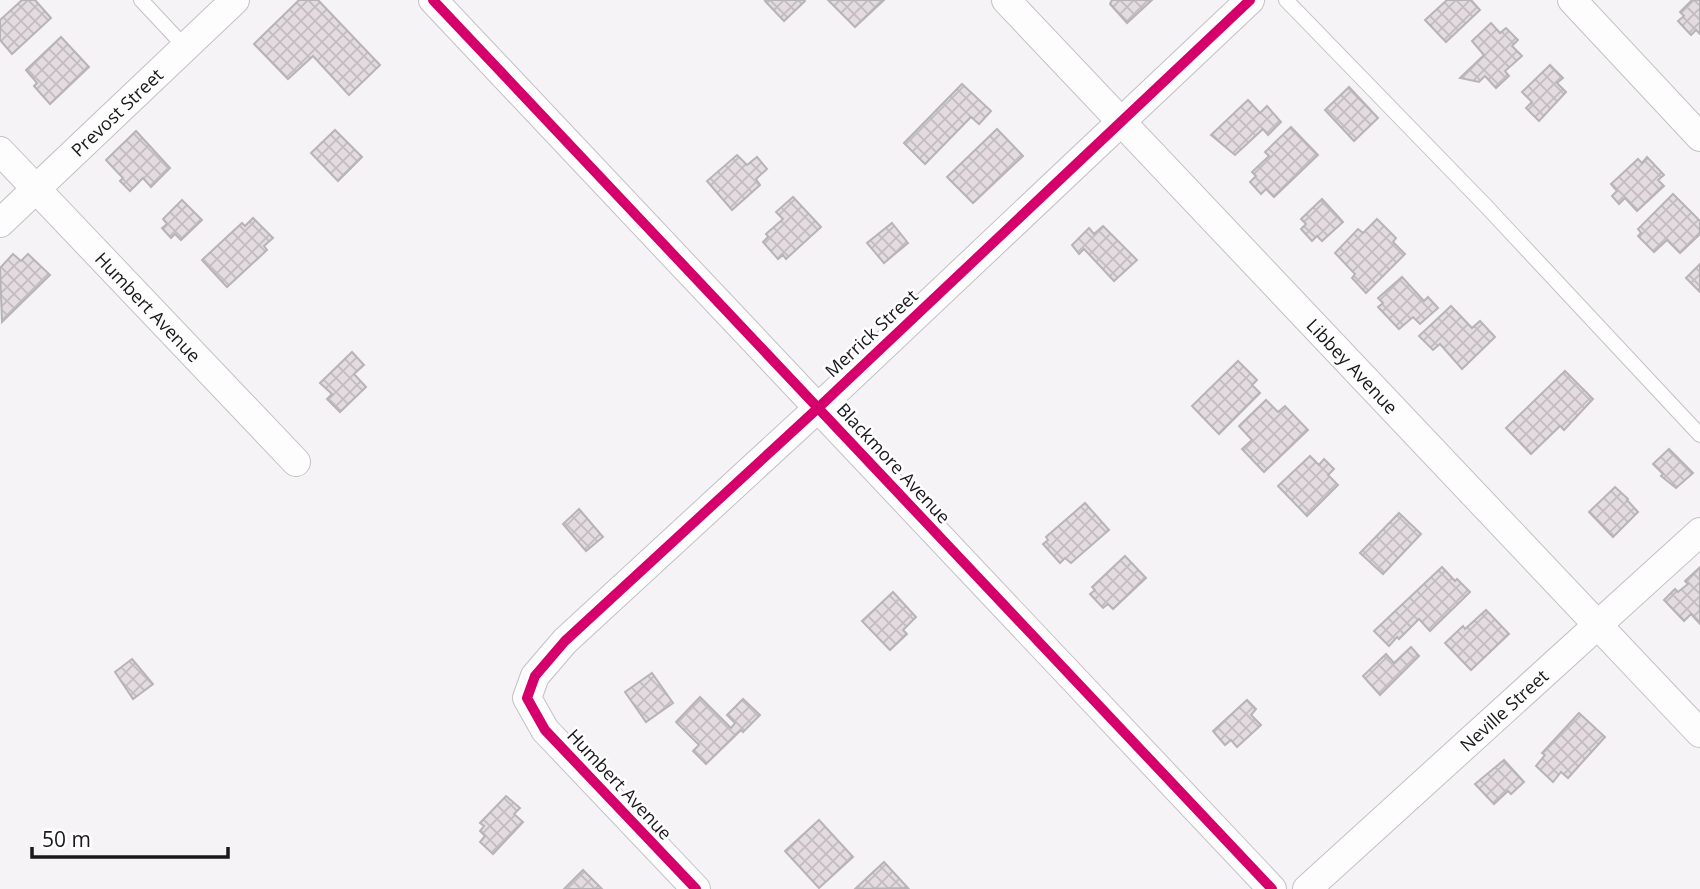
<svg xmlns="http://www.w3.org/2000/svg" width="1700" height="889" font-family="'Open Sans',sans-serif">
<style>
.building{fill:url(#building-cross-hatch);stroke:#b7b4b7;stroke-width:2}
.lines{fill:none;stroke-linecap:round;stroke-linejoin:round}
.lane-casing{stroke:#c3c1c4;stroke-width:16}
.street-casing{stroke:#c3c1c4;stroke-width:30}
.lane{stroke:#fefdfe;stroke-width:14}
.street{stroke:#fefdfe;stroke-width:28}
.cycleway-casing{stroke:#fff;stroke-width:15}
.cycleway{stroke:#d6006c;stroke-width:10}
.labels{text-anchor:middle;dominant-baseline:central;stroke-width:5;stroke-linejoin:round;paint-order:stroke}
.street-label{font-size:18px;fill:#1a181b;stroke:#fff}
</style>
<defs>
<pattern id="building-cross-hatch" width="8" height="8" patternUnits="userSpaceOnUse" patternTransform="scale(1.75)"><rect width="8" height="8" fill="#e3dbdf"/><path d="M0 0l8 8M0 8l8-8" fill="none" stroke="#c2bbbf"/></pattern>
</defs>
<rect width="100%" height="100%" fill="#f6f3f7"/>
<!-- building -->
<g class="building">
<polygon points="22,0 35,0 51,18 12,54 0,40 0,20"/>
<polygon points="299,0 318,0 380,65 349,95 313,56 288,79 254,44"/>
<polygon points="767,0 804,0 805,1 784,21 765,1"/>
<polygon points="828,0 884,0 855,27"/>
<polygon points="1112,0 1152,0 1127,23 1110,4"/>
<polygon points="1447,0 1471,0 1480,10 1446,42 1425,20"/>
<polygon points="1692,0 1700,0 1700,34 1696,30 1691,35 1678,21 1684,16 1680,12"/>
<polygon points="1491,23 1500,33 1506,28 1518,40 1512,46 1522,56 1505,71 1509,76 1496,88 1485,76 1479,82 1460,78 1484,55 1472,41"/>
<polygon points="61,37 89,67 50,104 34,86 37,83 26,70"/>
<polygon points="1550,65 1563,78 1557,83 1566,92 1539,121 1526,108 1532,102 1522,92"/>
<polygon points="962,84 991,111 979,124 971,117 925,164 904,143"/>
<polygon points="1349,87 1378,118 1354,141 1325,110"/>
<polygon points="1248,100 1260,113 1267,106 1281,122 1268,135 1263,129 1235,155 1211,135"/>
<polygon points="1291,127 1318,155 1274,197 1266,189 1261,194 1250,182 1256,176 1252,172 1269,156 1265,152"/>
<polygon points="997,129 1023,156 973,203 947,177"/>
<polygon points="335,130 362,157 338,181 311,153"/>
<polygon points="136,131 170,168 151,187 143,178 130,191 120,181 123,178 106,160"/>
<polygon points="737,155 747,165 757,157 767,169 756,179 760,185 732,210 707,181"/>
<polygon points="1647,157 1664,175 1658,180 1664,186 1637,211 1625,198 1619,204 1612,196 1617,191 1611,184 1638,159 1642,163"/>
<polygon points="1673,194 1700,221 1700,234 1680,253 1667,240 1654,252 1638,236 1641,233 1638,229"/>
<polygon points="793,197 821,227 786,259 783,255 778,259 763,242 768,237 766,234 783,219 776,212"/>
<polygon points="1322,199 1343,222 1322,241 1317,236 1312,241 1301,229 1306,224 1301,219"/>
<polygon points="182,200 202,220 181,240 175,234 171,238 162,228 167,224 163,219"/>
<polygon points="253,218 273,238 264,246 267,250 227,287 202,260 242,223 245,226"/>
<polygon points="1377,219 1396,238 1393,242 1405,254 1366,293 1352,278 1355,274 1335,253 1358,229 1363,233"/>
<polygon points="892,223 908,243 884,263 867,243"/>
<polygon points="1103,226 1137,260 1114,281 1084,249 1079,254 1072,245 1089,228 1094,234"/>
<polygon points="13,254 21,261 28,254 50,275 2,322 0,268"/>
<polygon points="1700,264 1700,292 1686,278"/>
<polygon points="1402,277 1424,301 1428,297 1438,308 1420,324 1413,317 1399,329 1378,307 1383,303 1378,298"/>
<polygon points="1451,306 1472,328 1480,321 1495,337 1462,369 1440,344 1433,350 1419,336"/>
<polygon points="352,352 364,365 354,374 366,387 340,412 327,399 332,394 320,383"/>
<polygon points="1238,361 1257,380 1252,385 1260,393 1219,434 1192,406"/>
<polygon points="1565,371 1593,399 1564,430 1560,426 1531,454 1506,428"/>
<polygon points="1266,400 1278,412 1285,406 1308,430 1264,472 1242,449 1252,440 1239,426"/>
<polygon points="1669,449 1693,473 1676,488 1661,476 1663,474 1653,464"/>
<polygon points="1310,456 1319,465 1324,459 1334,469 1328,475 1338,485 1307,516 1278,486"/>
<polygon points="1615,487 1628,499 1627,500 1638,512 1613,537 1589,512"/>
<polygon points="1085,503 1109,530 1071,563 1065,558 1060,563 1043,544 1048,540 1046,537"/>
<polygon points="579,509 603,537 586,551 563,524"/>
<polygon points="1399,513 1421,534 1383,574 1360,553"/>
<polygon points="1125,556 1146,578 1113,609 1108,604 1103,608 1090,594 1095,590 1092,587"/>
<polygon points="1442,567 1455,581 1457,579 1470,592 1430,631 1419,619 1399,639 1397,637 1389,646 1374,631"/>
<polygon points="1700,567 1700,624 1691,614 1684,621 1664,600 1675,589 1678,592 1688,584 1685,581"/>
<polygon points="893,592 916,617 903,630 907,634 890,650 862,621"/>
<polygon points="1486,610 1509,634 1471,670 1445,643 1463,626 1465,629"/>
<polygon points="1411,647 1419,656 1380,695 1363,676 1386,654 1394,663"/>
<polygon points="132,659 153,684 133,699 115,672"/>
<polygon points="652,673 673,703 646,722 625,692"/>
<polygon points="700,697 731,728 735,723 727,715 743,699 760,715 743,732 741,730 706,764 693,751 699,745 676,722"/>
<polygon points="1247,700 1256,709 1251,715 1261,725 1237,747 1231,740 1225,745 1213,731"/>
<polygon points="1579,713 1605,737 1568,778 1561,772 1553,782 1536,766 1545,755 1542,753"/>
<polygon points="1504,760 1524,782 1511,794 1508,791 1494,804 1475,784"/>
<polygon points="506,796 520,808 514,814 523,822 493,854 480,842 485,836 480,831 484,826 480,823"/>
<polygon points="819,820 853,857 819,888 785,851"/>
<polygon points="884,862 908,888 855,889"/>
<polygon points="583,870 602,889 564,889"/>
</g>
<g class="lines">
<defs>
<g id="lane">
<polyline points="141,0 185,47"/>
<polyline points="1286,0 1485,205 1700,435"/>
</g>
<g id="street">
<polyline points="433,0 1272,889"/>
<path id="s1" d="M1006,0L1700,733"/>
<polyline points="1572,0 1700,137"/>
<path id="s2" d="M0,151L296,462"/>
<path id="s3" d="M0,223L235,0"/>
<polyline points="696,889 545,730 527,698 535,676 565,641 818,408 1250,0"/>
<path id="s4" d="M1307,889L1700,532"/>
</g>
</defs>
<!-- lane casing -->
<use href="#lane" class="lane-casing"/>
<!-- street casing -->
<use href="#street" class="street-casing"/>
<!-- lane -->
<use href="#lane" class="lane"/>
<!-- street -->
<use href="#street" class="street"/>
<defs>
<g id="cycleway">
<polyline points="433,0 1272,889"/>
<polyline points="696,889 545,730 527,698 535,676 565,641 818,408 1250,0"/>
</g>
</defs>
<!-- cycleway casing -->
<use href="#cycleway" class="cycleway-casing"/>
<!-- cycleway -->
<use href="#cycleway" class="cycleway"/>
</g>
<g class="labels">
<!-- street labels -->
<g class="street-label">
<text stroke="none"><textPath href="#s3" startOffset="161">Prevost Street</textPath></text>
<text stroke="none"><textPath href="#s2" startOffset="215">Humbert Avenue</textPath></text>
<text transform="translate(871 333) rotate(-43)">Merrick Street</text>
<text stroke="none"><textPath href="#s1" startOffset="504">Libbey Avenue</textPath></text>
<text transform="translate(894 463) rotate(47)">Blackmore Avenue</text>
<text stroke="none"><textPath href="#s4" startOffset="266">Neville Street</textPath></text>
<text transform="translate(620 784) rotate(47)">Humbert Avenue</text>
</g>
</g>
<!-- scale -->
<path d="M32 847v10h196v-10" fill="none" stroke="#1a181b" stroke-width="3.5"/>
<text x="42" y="847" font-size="21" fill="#1a181b" stroke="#ffffff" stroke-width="5" paint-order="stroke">50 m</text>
</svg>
